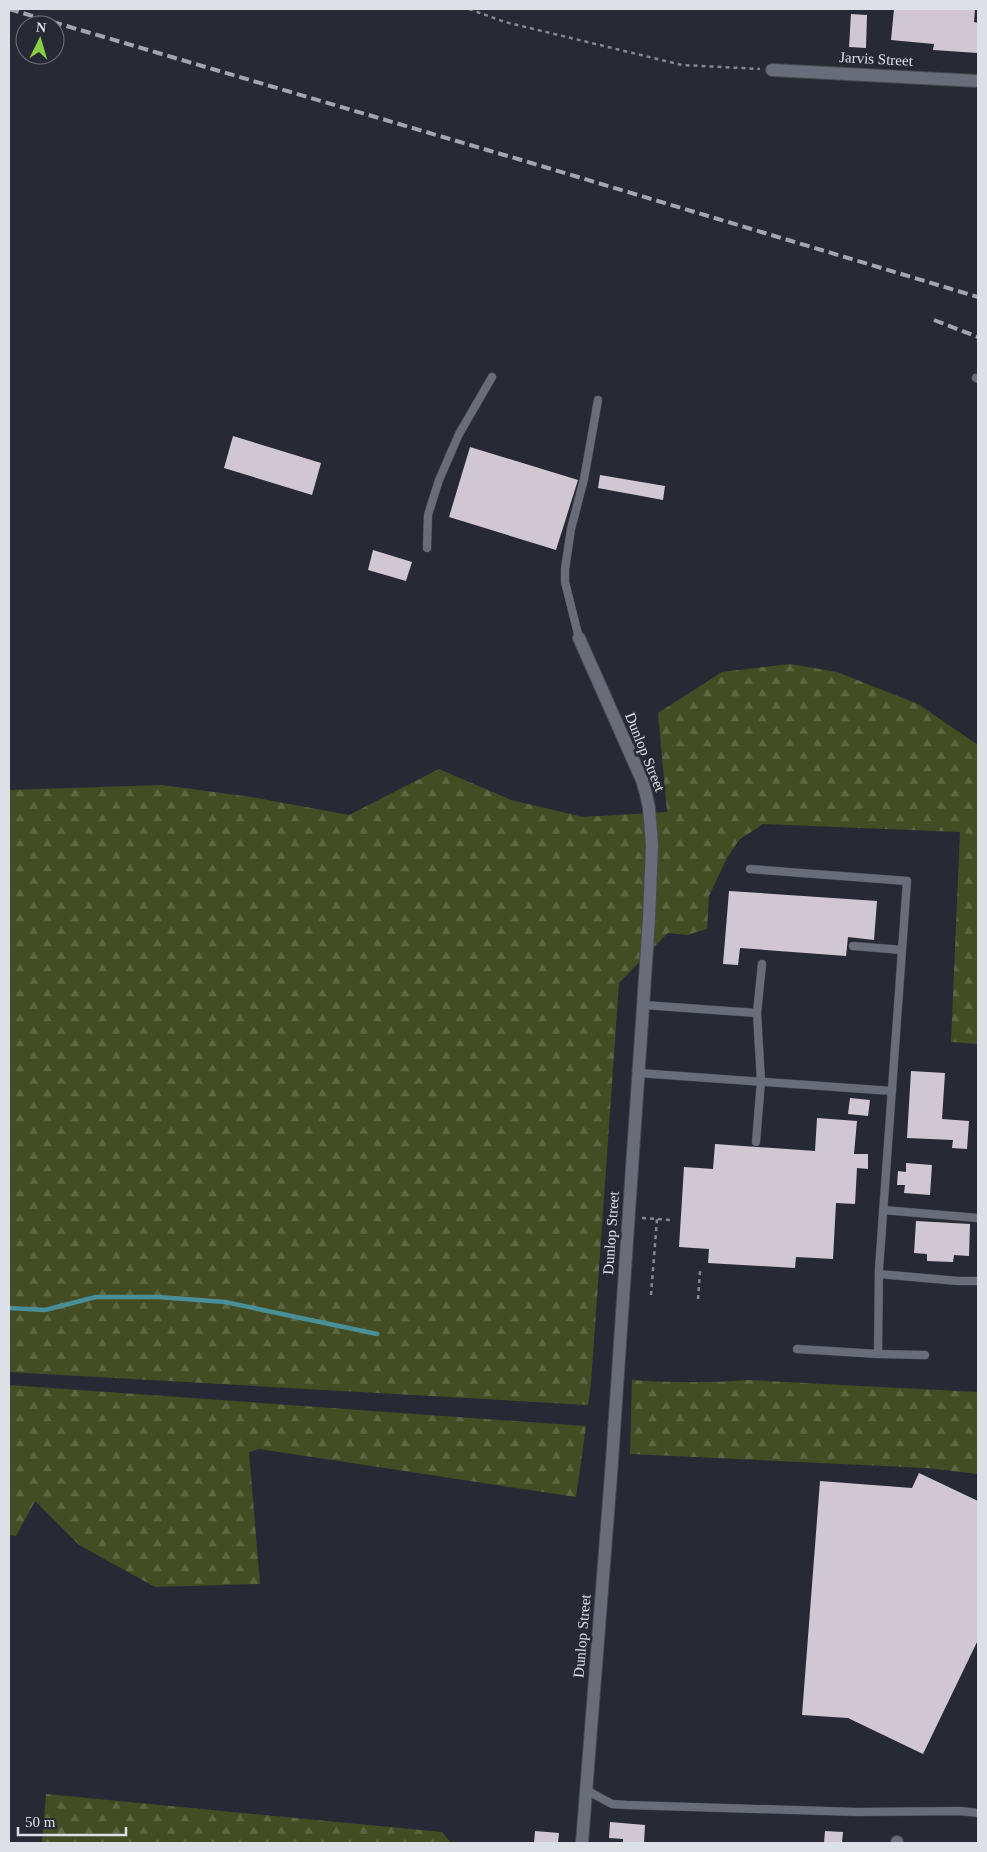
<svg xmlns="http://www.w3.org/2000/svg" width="987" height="1852" font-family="'Times New Roman',serif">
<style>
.forest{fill:url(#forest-firs)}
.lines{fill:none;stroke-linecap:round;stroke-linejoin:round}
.stream{stroke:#489097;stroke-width:4.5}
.building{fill:#d0c7d3}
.lane-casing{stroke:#464850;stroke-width:9}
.street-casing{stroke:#464850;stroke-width:14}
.path{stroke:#858890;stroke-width:2.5;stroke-dasharray:4 4;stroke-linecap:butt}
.lane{stroke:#696d79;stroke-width:8}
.street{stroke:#696d79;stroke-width:12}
.rail{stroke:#a3a6ae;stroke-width:4;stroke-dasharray:10 5;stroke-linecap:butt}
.labels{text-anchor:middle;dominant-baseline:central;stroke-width:5;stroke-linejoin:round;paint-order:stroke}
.street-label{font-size:15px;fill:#dee0e7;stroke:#272a34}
</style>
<defs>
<pattern id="forest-firs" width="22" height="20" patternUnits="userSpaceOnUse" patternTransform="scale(1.25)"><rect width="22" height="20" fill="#444c23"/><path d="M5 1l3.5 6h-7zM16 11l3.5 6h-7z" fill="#5f6643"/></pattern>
</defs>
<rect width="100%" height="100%" fill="#272a34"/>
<!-- forest -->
<g class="forest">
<polygon points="790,664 837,672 918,704 978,745 978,1044 951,1042 960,832 763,824 739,840 727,858 709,896 707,929 687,935 668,933 619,983 591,1383 588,1405 9,1372 9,790 162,785 251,797 349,815 439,769 511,800 583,817 667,812 658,713 722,672"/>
<path d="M632,1380C671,1383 709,1383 748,1380L978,1392V1474L927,1468L630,1454Z"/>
<polygon points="9,1385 585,1426 586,1426 576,1497 259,1449 249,1452 260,1584 155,1587 79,1545 35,1501 16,1536 9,1535"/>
<polygon points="46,1794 442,1832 451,1843 42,1843"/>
</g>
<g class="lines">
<!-- stream -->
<polyline class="stream" points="9,1308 45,1310 96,1297 158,1297 225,1302 377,1334"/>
</g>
<!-- building -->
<g class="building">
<polygon points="894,9 975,9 974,22 978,23 978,53 933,50 934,44 891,40"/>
<polygon points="851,14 867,15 866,48 849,47"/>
<polygon points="233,436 321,463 312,495 224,468"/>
<polygon points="470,447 578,480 556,550 449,517"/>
<polygon points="600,475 665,486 663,500 598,488"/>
<polygon points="373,550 412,562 406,581 368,570"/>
<polygon points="729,891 877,901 874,940 848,937 846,956 740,948 738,965 723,964"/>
<polygon points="911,1071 945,1073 942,1119 969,1121 967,1149 952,1148 953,1140 907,1138"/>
<polygon points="850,1098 870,1100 868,1116 848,1114"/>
<polygon points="817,1118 857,1121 854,1154 868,1154 868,1169 857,1168 855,1204 836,1203 833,1259 796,1257 795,1268 708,1263 709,1249 679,1247 684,1167 713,1169 715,1144 815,1151"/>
<polygon points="906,1163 932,1165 930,1195 904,1193 905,1185 897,1185 898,1171 906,1172"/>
<polygon points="916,1221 970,1224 969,1256 954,1255 953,1262 927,1261 927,1254 914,1253"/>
<polygon points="919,1473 978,1501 978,1640 923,1754 848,1718 802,1715 820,1481 912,1488"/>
<polygon points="610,1822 645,1825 644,1843 623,1842 623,1839 609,1838"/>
<polygon points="535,1831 559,1833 558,1843 534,1843"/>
<polygon points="825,1831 843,1832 842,1843 824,1843"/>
</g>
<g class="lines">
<defs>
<g id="lane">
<polyline points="976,378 978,379"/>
<polyline points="427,548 428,515 439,480 459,434 492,377"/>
<polyline points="579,638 565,582 565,569 571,529 584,479 598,400"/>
<polyline points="750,869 907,881 879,1269 878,1354 797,1349"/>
<polyline points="853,946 902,950"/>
<polyline points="643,1005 757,1013"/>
<polyline points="638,1073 892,1091"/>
<polyline points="756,1142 761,1081 757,1013 762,964"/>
<polyline points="883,1210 978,1218"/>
<polyline points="879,1274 958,1281 978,1281"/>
<polyline points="878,1354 925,1355"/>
<polyline points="586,1790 612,1804 627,1805 857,1812 960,1811 978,1813"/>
</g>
<g id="street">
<polyline points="772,70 978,81"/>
<polyline points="579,638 642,780 646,794 649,808 652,845 649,919 611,1475 582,1843"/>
<polyline points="897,1843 897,1842"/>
</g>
</defs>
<!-- lane casing -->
<use href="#lane" class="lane-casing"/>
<!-- street casing -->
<use href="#street" class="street-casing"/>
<!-- path -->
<g class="path">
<polyline points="469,9 505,22 682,65 760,69"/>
<polyline points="642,1218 671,1220"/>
<polyline points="651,1295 657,1219"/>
<polyline points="698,1299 700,1271"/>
</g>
<!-- lane -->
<use href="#lane" class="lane"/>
<!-- street -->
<use href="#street" class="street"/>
<!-- rail -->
<g class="rail">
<polyline points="9,9 528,162 978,297"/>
<polyline points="934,320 978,337"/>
</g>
</g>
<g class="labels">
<!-- street labels -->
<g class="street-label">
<text transform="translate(876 59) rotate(3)">Jarvis Street</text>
<text transform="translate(645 752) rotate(68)">Dunlop Street</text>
<text transform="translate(611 1233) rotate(-86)">Dunlop Street</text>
<text transform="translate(582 1636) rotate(-85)">Dunlop Street</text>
</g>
</g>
<!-- border -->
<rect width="987" height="1852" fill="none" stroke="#dee0e7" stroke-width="20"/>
<!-- north arrow -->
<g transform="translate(40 40) rotate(5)"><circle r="24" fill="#272a34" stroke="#70737c"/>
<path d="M0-4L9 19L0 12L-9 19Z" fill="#8ace47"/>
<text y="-8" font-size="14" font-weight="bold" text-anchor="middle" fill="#dee0e7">N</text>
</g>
<!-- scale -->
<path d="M18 1827v8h108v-8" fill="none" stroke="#dee0e7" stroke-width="2.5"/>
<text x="25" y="1827" font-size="15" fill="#dee0e7" stroke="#272a34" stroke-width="4" paint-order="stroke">50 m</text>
</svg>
